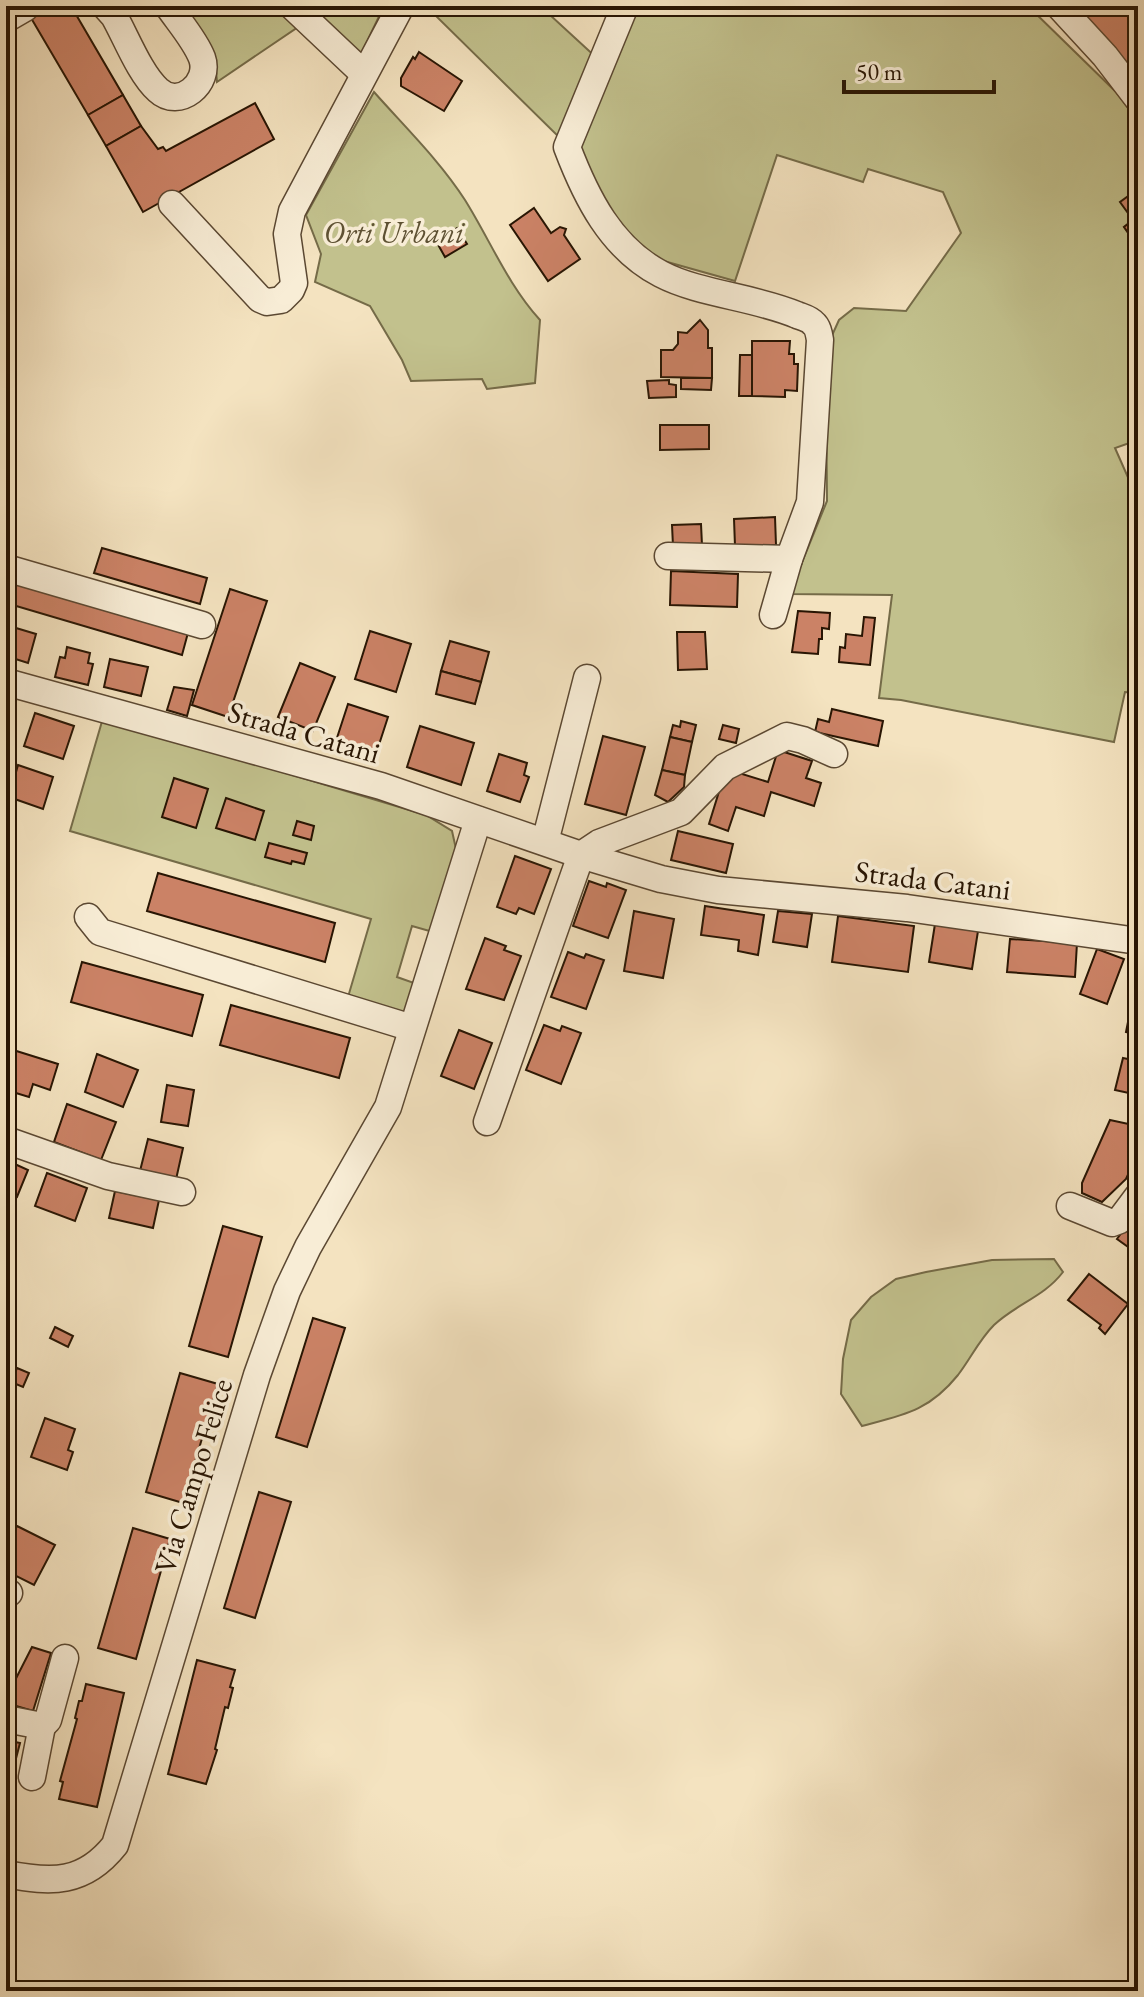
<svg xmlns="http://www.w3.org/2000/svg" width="1144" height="1997" font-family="'EB Garamond',serif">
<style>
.green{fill:#c2c18d;stroke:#756b48;stroke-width:2}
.building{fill:#cb8266;stroke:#281503;stroke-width:2}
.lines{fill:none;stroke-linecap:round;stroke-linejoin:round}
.minor-casing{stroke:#5b4832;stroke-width:29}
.minor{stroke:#f8edd6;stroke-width:26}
.labels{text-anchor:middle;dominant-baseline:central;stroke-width:7;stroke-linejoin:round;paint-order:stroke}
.park-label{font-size:30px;font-style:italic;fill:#5e5133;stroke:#f8edd6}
.street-label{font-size:30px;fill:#281503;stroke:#f8edd6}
</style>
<rect width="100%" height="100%" fill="#f4e3c0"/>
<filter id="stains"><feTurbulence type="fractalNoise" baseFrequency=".0025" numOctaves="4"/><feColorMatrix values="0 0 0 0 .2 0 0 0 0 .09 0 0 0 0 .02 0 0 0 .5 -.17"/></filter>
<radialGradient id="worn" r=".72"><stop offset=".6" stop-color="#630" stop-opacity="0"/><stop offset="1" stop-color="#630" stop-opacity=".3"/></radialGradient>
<!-- green -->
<g class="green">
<path d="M182,6H277L298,27L217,82C215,44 205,35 182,6Z"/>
<polygon points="311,6 384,6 361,54"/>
<polygon points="553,6 550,15 599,60 566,144 430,10 423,7"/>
<polygon points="630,6 1028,6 1116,92 1138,121 1138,189 1133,220 1124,227 1138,247 1138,440 1115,448 1138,500 1138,693 1125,692 1114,742 901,700 879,698 892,595 789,594 827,501 826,385 829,342 839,320 854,308 906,311 961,233 943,192 868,169 863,182 777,155 735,281 646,256 613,220 579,154 580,131"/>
<path d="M374,92C405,127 440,161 465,200C490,240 508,285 540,320L535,383L487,389L482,379L411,381L402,360L370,306L315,282L321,254L306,215Z"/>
<polygon points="103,718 426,815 452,831 456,849 433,932 412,926 397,977 417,984 407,1015 348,997 371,919 70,831"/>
<path d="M1054,1259L1063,1272C1044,1297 1016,1304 994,1325C979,1340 971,1358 958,1375C929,1411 904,1415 862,1426L841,1394L843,1359L851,1320L871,1297L896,1279L926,1272L992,1260Z"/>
</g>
<!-- building -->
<g class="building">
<polygon points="24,6 71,6 123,95 88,115"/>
<polygon points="1070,6 1138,6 1138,87"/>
<polygon points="419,52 462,81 444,111 401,86 401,78 413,57 415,59"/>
<polygon points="123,95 141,126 106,146 88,115"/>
<polygon points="255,103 274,139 143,212 106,146 141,126 158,149 163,147 166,151"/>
<polygon points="1138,189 1138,227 1120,202"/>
<polygon points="534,208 551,233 560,227 566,229 564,235 580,259 548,281 510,225"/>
<polygon points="1133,220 1138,227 1138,247 1124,227"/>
<polygon points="457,228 467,244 445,257 436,241"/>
<polygon points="700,320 708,330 708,348 712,348 712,378 661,377 661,350 673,350 678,344 678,332 687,333"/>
<polygon points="752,341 790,341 789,354 794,354 794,364 798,364 797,391 785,390 785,397 752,396"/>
<polygon points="740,355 752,355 752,396 739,396"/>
<polygon points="681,378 712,378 711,390 681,389"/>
<polygon points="669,380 669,384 676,385 676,397 649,398 647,381"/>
<polygon points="660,425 709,425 709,449 660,450"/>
<polygon points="775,517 776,545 735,546 734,519"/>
<polygon points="701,524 702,545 673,546 672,525"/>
<polygon points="102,548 207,578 200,604 94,573"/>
<polygon points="671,571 738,574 737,607 670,605"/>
<polygon points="6,575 189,629 182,655 6,603"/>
<polygon points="230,589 267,601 228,717 192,705"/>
<polygon points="798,611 830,613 829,629 822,628 822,639 819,639 818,654 792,652"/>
<polygon points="864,617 875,618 870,665 839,662 840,647 845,648 846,634 862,636"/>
<polygon points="6,625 36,634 28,663 6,656"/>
<polygon points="370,631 411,644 396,692 355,679"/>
<polygon points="677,632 705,632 707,669 678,670"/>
<polygon points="450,641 489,652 481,682 441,671"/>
<polygon points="67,647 90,653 88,663 93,664 88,685 55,677 60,657 65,658"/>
<polygon points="110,659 148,667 141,696 104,687"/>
<polygon points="300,663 335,677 313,731 278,717"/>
<polygon points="441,671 481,682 475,704 436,694"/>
<polygon points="174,687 194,690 187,716 167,710"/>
<polygon points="348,704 388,717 374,760 334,747"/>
<polygon points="832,709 883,721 878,746 815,732 818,719 829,722"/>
<polygon points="35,713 74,726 63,759 24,746"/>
<polygon points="681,721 696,725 692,742 670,737 673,725 680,727"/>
<polygon points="723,725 739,729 736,743 719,739"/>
<polygon points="420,726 474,743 461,785 407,767"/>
<polygon points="603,736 645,747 626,815 585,804"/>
<polygon points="670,737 692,742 685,775 662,770"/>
<polygon points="778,750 812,761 806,778 821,783 814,806 771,792 764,816 736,807 728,831 709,824 726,769 768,782"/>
<polygon points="499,754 527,763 524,775 529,777 520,802 487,791"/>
<polygon points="18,765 53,777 43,809 9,797"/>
<polygon points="662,770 685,775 684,787 668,802 655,795"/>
<polygon points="174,778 208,789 196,828 162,817"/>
<polygon points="226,798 264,811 255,840 216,828"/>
<polygon points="297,821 314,826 311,840 293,835"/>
<polygon points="678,831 733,844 726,873 671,860"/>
<polygon points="269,843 307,853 304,864 292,861 291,864 265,857"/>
<polygon points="515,856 551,869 534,914 519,908 516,914 497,907"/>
<polygon points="158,873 335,923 325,962 147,911"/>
<polygon points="589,881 606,887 607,883 626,890 608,938 573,926"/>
<polygon points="705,906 764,915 758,955 738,951 739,940 701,935"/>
<polygon points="634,911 674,919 663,978 624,971"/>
<polygon points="778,911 812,914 807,947 773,942"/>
<polygon points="838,916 914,926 908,972 832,962"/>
<polygon points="935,924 978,931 972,969 929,962"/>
<polygon points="485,938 506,946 504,950 521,956 504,1000 466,989"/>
<polygon points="1010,939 1077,943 1075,977 1007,972"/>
<polygon points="1097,949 1124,959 1107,1004 1080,994"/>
<polygon points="568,952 584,958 586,954 604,960 586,1009 551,997"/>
<polygon points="82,962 203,995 192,1036 71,1002"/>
<polygon points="1138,1001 1138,1035 1126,1032 1131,1007 1136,1008"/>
<polygon points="231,1005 350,1038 339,1078 220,1045"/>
<polygon points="544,1025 560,1031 562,1026 581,1033 561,1084 526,1070"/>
<polygon points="459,1030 492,1043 474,1089 441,1076"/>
<polygon points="10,1049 58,1064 50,1090 33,1084 29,1097 6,1090 6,1062"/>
<polygon points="97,1054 138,1070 123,1107 85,1092"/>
<polygon points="1123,1058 1138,1061 1138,1095 1115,1090"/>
<polygon points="167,1085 194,1090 188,1126 161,1122"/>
<polygon points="67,1104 116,1122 101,1160 54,1142"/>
<polygon points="1110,1120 1138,1126 1138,1153 1126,1179 1102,1202 1082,1193 1082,1183"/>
<polygon points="148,1139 183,1148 175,1184 139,1175"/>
<polygon points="6,1160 28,1170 17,1197 6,1193"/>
<polygon points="47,1173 87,1188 75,1221 35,1206"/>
<polygon points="115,1191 159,1200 153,1228 109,1218"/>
<polygon points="1138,1210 1138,1254 1117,1239"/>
<polygon points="223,1226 262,1237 228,1357 189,1346"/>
<polygon points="1089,1274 1128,1304 1105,1334 1099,1328 1101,1325 1068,1300"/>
<polygon points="313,1318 345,1328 307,1447 276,1437"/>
<polygon points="55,1327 73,1336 68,1347 50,1338"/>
<polygon points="17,1368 29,1373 23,1387 11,1382"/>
<polygon points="180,1373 218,1384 183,1503 146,1492"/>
<polygon points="45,1418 75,1429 68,1450 73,1452 67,1470 31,1457"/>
<polygon points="259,1492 291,1502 255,1618 224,1608"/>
<polygon points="17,1526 55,1545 34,1585 6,1571 6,1546"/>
<polygon points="133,1528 170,1539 136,1659 98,1648"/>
<polygon points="32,1647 51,1653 33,1711 6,1703 6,1698"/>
<polygon points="197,1660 235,1670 230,1687 233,1688 228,1708 225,1707 215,1749 217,1750 206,1784 168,1774"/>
<polygon points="86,1684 124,1693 97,1807 59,1799 63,1782 60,1781 77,1719 75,1718 79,1701 82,1701"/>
<polygon points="6,1740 20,1743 12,1774 6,1772"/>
</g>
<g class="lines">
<defs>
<g id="minor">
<path d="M105,6L114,16C126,37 140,74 158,90C179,110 211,83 202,58C195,40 179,22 168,6"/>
<polyline points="292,6 364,74"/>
<path d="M625,6L567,147C586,197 611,248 661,274C699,294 755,297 797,315C802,317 810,319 813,323C818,327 819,334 820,340L810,502L789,559L773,615"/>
<polyline points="1059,6 1105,56 1138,99"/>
<polyline points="6,19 25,8"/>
<polyline points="172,204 260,299 267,302 281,300 291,290 294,283 287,234 292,211 401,6"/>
<polyline points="668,556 789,559"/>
<polyline points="6,568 202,625"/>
<polyline points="6,682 381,786 581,855 661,879 718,890 907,908 1138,941"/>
<polyline points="545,842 587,678"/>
<polyline points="88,917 100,932 412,1028"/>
<polyline points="487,1122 581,855 599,843 681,812 725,767 787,736 803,740 834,754"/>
<polyline points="6,1140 108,1176 182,1192"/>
<polyline points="1070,1206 1112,1223 1120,1220 1138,1196"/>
<polyline points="6,1592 9,1593"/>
<polyline points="6,1719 42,1726 48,1720 65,1658"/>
<polyline points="32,1777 42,1726"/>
<path d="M6,1874C52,1883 84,1884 115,1845L257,1375L287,1291L308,1247L388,1107L478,820"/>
</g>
</defs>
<!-- minor casing -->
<use href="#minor" class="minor-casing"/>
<!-- minor -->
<use href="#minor" class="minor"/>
</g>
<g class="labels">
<!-- park labels -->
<g class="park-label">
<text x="394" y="232">Orti Urbani</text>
</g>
<!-- street labels -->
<g class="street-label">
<text transform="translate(304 732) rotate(16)">Strada Catani</text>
<text transform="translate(933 880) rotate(7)">Strada Catani</text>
<text transform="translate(193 1476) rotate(-73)">Via Campo Felice</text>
</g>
</g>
<!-- margin -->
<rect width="1144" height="1997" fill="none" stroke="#f4e3c0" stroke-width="32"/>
<rect x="8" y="8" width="1128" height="1981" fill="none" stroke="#281503" stroke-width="4"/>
<rect x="16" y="16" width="1112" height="1965" fill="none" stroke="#281503" stroke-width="2"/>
<!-- scale -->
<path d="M844 80v12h150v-12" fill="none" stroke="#281503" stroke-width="4"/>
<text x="856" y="80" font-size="24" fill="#281503" stroke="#f8edd6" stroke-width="6" paint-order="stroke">50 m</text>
<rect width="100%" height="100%" filter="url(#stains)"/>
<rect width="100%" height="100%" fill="url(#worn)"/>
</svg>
